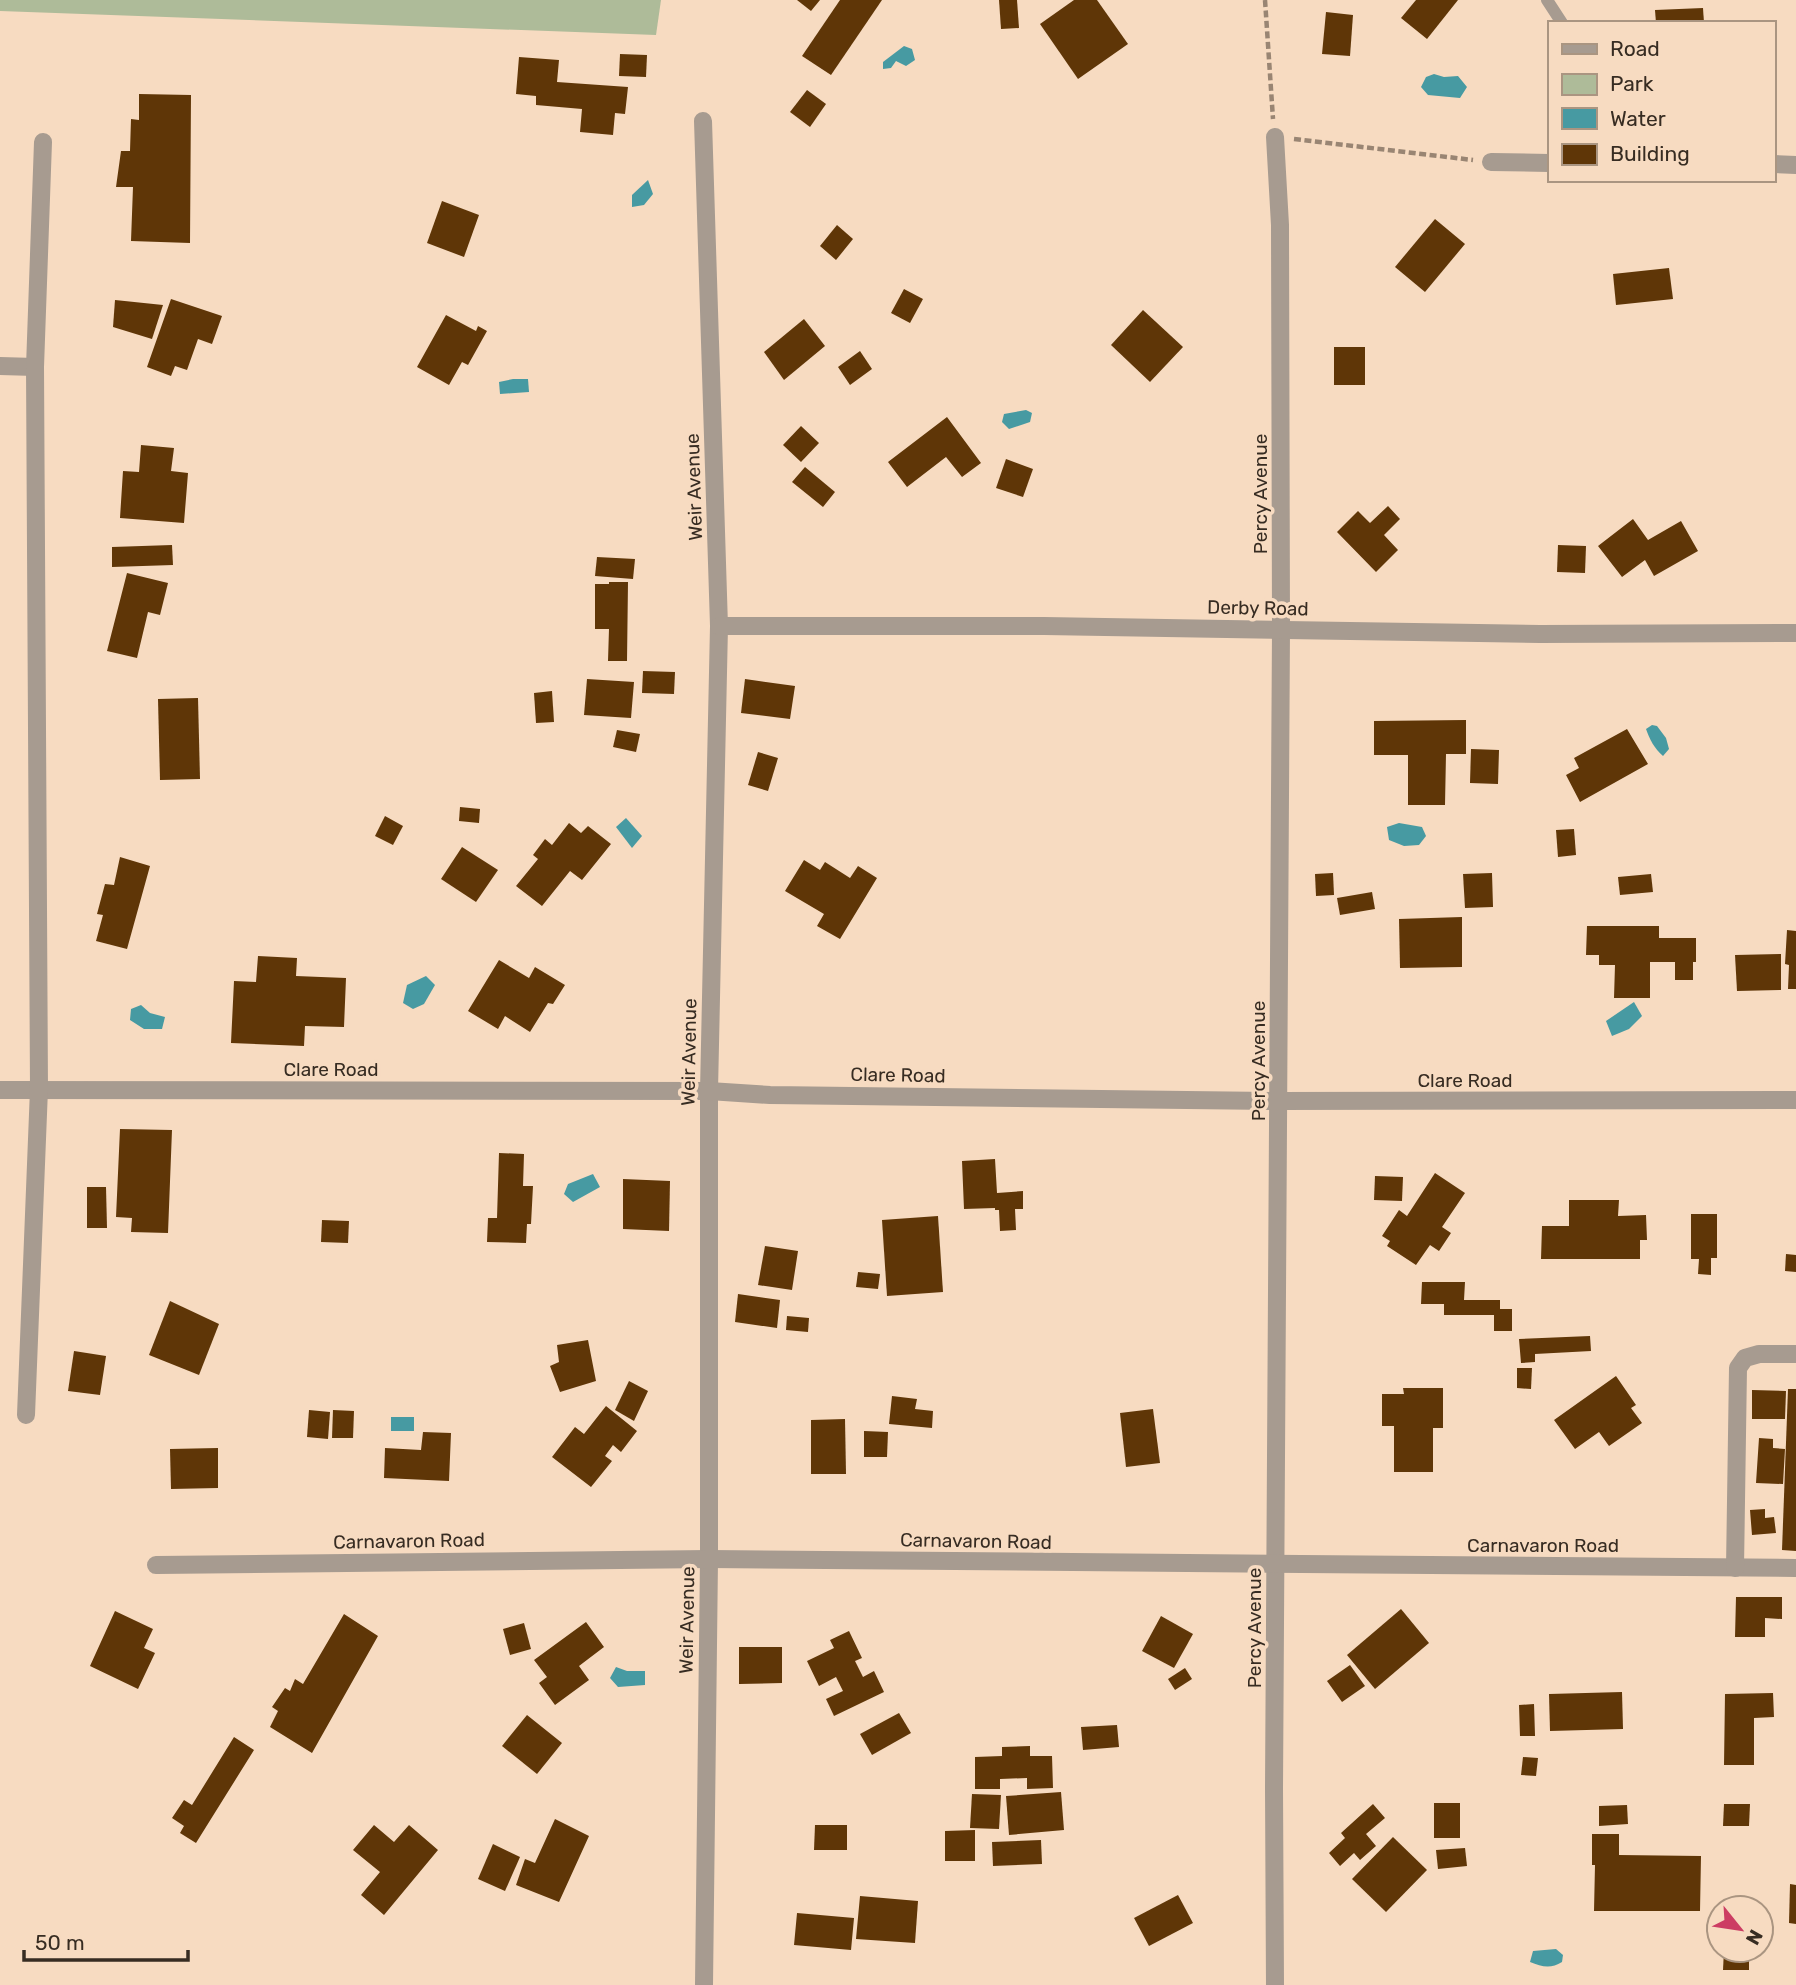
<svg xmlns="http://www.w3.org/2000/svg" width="1796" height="1985" font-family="Rubik,sans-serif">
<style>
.green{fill:#aebb99}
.water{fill:#479aa2}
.building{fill:#5f3607}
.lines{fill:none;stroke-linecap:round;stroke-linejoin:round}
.path{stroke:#998573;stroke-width:4.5;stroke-dasharray:7 3.5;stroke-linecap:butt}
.service{stroke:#a79b90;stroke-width:12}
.minor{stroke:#a79b90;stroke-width:18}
.labels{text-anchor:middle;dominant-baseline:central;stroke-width:7;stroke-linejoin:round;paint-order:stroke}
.street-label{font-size:19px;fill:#372c22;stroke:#f7dbc1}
</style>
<rect width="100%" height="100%" fill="#f7dbc1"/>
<!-- green -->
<polygon class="green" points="0,0 661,0 656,35 0,11"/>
<!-- water -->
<g class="water">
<polygon points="904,46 912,49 915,60 906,66 896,61 891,68 883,69 883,62"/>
<polygon points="1434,74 1444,77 1458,76 1467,87 1460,98 1428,95 1421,87 1426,77"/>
<polygon points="648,180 653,194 644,205 632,207 632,195"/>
<polygon points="513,379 528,379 529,392 500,394 499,382"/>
<polygon points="1026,410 1032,413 1030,422 1009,429 1002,422 1004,414"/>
<path d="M1652,725L1657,726L1666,738L1669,749L1663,756C1654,748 1650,740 1646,729Z"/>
<polygon points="626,818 642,836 632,848 616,827"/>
<polygon points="1399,823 1422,827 1426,836 1419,845 1404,846 1389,840 1387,827"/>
<polygon points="426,976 435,985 424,1004 413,1009 403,1003 407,985"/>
<polygon points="1634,1002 1642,1016 1629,1029 1612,1036 1606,1021"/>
<polygon points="141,1005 150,1013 165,1017 162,1029 144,1029 130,1020 131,1009"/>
<polygon points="593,1174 600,1187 573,1202 564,1194 568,1184"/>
<rect x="391" y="1417" width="23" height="14"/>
<polygon points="616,1667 627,1671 645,1671 645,1685 618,1687 610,1678"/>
<path d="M1556,1949L1563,1955L1562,1962C1551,1969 1542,1967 1530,1962L1533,1951Z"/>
</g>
<!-- building -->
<g class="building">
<polygon points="797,0 820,0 811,11"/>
<polygon points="840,0 882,0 831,75 802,56"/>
<polygon points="999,0 1017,0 1019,28 1001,29"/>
<polygon points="1074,0 1097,0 1128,44 1078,79 1040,24"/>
<polygon points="1416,0 1458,0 1427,39 1401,18"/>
<polygon points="1703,8 1704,23 1656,23 1655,10"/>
<polygon points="1326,12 1353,15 1350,56 1322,54"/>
<polygon points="620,54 647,55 646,77 619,76"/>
<polygon points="519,57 559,60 557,82 628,87 625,114 615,113 613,135 580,132 582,109 536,105 536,96 516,94"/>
<polygon points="807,90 826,104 810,127 790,112"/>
<polygon points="139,94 191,95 190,243 131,241 133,187 116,187 121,151 130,151 131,119 139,120"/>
<polygon points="442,201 479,215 464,257 427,243"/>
<polygon points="1435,219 1465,244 1425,292 1395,267"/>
<polygon points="837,225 853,239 836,260 820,246"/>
<polygon points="1669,268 1673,299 1616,305 1613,274"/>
<polygon points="904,289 923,299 910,323 891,313"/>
<polygon points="171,299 222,316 212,344 198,339 187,370 175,366 171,376 147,367"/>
<polygon points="115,300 163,305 152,339 113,327"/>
<polygon points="1143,310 1183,347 1150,382 1111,345"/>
<polygon points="446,315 476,331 478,326 487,331 468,365 462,362 449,385 417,367"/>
<polygon points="804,319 825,346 784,380 764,352"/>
<rect x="1334" y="347" width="31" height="38"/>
<polygon points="860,351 872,369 850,385 838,367"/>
<polygon points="947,417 981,463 962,477 946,457 907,487 888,462"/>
<polygon points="801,426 819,443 801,462 783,445"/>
<polygon points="141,445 174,448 171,471 188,473 184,523 120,518 123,471 139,472"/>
<polygon points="1006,459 1033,469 1023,497 996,488"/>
<polygon points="805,467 835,492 823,507 792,482"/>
<polygon points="1388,506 1400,519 1384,535 1398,550 1376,572 1337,532 1358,511 1370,523"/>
<polygon points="1633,519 1648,540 1681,521 1698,551 1654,576 1645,560 1622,577 1598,546"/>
<polygon points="172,545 173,565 112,567 112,547"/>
<polygon points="1558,545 1586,546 1585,573 1557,572"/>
<polygon points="597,557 635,559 633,579 595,576"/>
<polygon points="127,573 168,583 160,615 148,612 137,658 107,651"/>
<polygon points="609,582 628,582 627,661 608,661 609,629 595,629 595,584 609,584"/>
<polygon points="643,671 675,672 674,694 642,693"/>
<polygon points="587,679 634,682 631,718 584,715"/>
<polygon points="745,679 795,686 790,719 741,713"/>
<polygon points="552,691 554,722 536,723 534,693"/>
<polygon points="198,698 200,779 160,780 158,699"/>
<polygon points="1466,720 1466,754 1446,754 1445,805 1408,805 1408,755 1374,755 1374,721"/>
<polygon points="1627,729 1648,764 1580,802 1566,775 1579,768 1574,758"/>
<polygon points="617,730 640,734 636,752 613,747"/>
<polygon points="1471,749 1499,750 1498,784 1470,783"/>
<polygon points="758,752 778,758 768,791 748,785"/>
<polygon points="460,807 480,809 479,823 459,821"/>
<polygon points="385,816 403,826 393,845 375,836"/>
<polygon points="569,823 581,833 588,826 611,844 582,880 570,871 542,906 516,886 538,859 533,855 545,839 552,845"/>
<polygon points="1574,829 1576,855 1558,857 1556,830"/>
<polygon points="462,847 498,870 476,902 441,879"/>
<polygon points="120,857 150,866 127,949 96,941 103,915 97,914 105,884 114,885"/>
<polygon points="804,860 820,870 825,862 850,878 858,866 877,878 840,939 817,926 824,914 785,891"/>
<polygon points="1333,873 1334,895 1316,896 1315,874"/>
<polygon points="1492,873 1493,907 1465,908 1463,874"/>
<polygon points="1651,874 1653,892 1620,895 1618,877"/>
<polygon points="1372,892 1375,909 1340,915 1337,898"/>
<polygon points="1462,917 1462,967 1400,968 1399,919"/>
<polygon points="1587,926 1659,926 1659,938 1696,938 1696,962 1693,962 1693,980 1675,980 1675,962 1650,962 1650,998 1614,998 1615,965 1599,965 1599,955 1586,955"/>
<polygon points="1787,930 1796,931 1796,989 1788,989 1789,965 1785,964"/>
<polygon points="1781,954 1781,990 1737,991 1735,955"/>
<polygon points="258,956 297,958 296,976 346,978 344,1027 305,1026 304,1046 231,1043 234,981 256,982"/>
<polygon points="499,960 529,978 535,967 565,985 553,1004 548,1003 530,1032 505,1016 498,1029 468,1011"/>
<polygon points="120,1129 172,1130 168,1233 131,1232 132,1218 116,1217"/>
<polygon points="499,1153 524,1154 523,1186 533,1186 531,1224 527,1224 526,1243 487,1242 488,1218 497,1218"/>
<polygon points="995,1159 997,1193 1023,1191 1023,1209 1015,1209 1016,1230 1000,1231 999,1210 995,1210 995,1208 964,1209 962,1161"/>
<polygon points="1435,1173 1465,1193 1442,1227 1451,1233 1439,1251 1430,1245 1416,1265 1387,1246 1390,1241 1382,1236 1399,1210 1407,1216"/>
<polygon points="1375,1176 1403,1177 1402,1201 1374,1200"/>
<polygon points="623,1179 670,1181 669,1231 623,1229"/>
<polygon points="87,1187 106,1187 107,1228 87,1228"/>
<polygon points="1569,1200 1619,1200 1618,1216 1646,1215 1647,1240 1640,1240 1640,1259 1541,1259 1542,1226 1569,1226"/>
<polygon points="1691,1214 1717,1214 1717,1258 1711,1258 1711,1275 1698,1274 1699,1259 1691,1259"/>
<polygon points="938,1216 943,1292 887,1296 882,1220"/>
<polygon points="322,1220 349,1221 348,1243 321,1242"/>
<polygon points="765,1246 798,1251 792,1290 758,1285"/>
<polygon points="1786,1254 1796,1255 1796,1272 1785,1271"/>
<polygon points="858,1272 880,1274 878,1289 856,1287"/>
<polygon points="1422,1282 1465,1282 1464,1300 1500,1300 1500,1309 1512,1309 1512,1331 1494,1331 1494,1315 1444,1315 1444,1304 1421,1304"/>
<polygon points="738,1294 780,1300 777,1328 735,1322"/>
<polygon points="170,1301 219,1324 199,1375 149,1355"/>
<polygon points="787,1316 809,1318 808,1332 786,1330"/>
<polygon points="1590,1336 1591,1351 1535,1354 1535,1362 1521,1363 1519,1339"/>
<polygon points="588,1340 596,1381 560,1392 550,1366 559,1362 557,1345"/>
<polygon points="74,1351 106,1356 100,1395 68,1391"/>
<polygon points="1517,1368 1532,1368 1531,1389 1517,1388"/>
<polygon points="1616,1376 1636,1405 1631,1408 1642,1423 1609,1446 1599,1432 1575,1449 1554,1420"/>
<polygon points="629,1381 648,1391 634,1421 615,1410"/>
<polygon points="1403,1388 1443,1388 1443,1428 1433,1428 1433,1472 1394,1472 1394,1426 1382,1426 1382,1394 1404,1394"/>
<polygon points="1788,1389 1796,1389 1796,1551 1782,1550"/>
<polygon points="1752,1390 1786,1391 1785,1419 1752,1419"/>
<polygon points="892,1396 917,1399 915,1409 933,1411 932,1428 889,1424"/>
<polygon points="606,1406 637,1431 621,1452 613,1445 605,1456 612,1461 591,1487 552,1457 575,1427 584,1434"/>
<polygon points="1153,1409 1160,1463 1126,1467 1120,1413"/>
<polygon points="309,1410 330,1412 328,1439 307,1437"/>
<polygon points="333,1410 354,1411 353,1438 332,1438"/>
<polygon points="845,1419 846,1474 811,1474 811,1420"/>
<polygon points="864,1431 888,1432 887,1457 864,1457"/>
<polygon points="423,1432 451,1433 449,1481 384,1478 385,1448 421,1450"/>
<polygon points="1759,1438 1773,1439 1773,1448 1785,1449 1783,1484 1756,1483"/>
<polygon points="218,1448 218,1488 171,1489 170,1449"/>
<polygon points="1765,1509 1765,1518 1774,1517 1776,1533 1752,1535 1750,1510"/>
<polygon points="1736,1597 1782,1597 1782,1619 1765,1618 1765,1637 1735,1637"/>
<polygon points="1401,1609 1429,1643 1375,1689 1347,1655"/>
<polygon points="115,1611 153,1629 144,1648 155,1653 138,1689 90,1666"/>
<polygon points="344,1614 378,1636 312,1753 270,1727 278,1711 272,1707 285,1688 290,1691 295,1679 303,1684"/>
<polygon points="1161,1616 1193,1634 1174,1668 1142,1651"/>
<polygon points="586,1622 604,1647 579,1666 589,1680 555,1705 539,1683 547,1677 534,1660"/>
<polygon points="524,1623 531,1649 510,1655 503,1629"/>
<polygon points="849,1631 862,1658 855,1661 863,1677 874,1671 884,1692 834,1716 826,1699 843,1691 836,1677 819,1686 807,1661 834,1648 830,1640"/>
<polygon points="739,1647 782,1647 782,1683 739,1684"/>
<polygon points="1350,1665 1365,1686 1342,1702 1327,1681"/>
<polygon points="1185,1668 1192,1679 1175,1690 1168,1679"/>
<polygon points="1622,1692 1623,1729 1550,1731 1549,1694"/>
<polygon points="1773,1693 1774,1717 1754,1718 1754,1765 1724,1765 1725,1694"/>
<polygon points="1534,1704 1535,1736 1520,1736 1519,1705"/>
<polygon points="899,1713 911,1733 872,1755 860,1734"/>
<polygon points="527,1715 562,1743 537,1774 502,1746"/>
<polygon points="1117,1725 1119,1747 1083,1750 1081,1727"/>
<polygon points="234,1737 254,1750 196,1843 180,1833 184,1826 172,1818 184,1800 192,1805"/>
<polygon points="1030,1746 1030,1756 1052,1756 1053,1788 1027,1789 1027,1778 1000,1779 1000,1789 975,1789 975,1757 1002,1756 1002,1747"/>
<polygon points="1523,1757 1538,1758 1536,1776 1521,1775"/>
<polygon points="1061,1792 1064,1830 1009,1835 1006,1796"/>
<polygon points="972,1794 1001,1795 999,1829 970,1828"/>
<rect x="1434" y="1803" width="26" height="35"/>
<polygon points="1373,1804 1385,1818 1366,1834 1376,1846 1360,1860 1354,1853 1340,1866 1329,1853 1345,1838 1341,1833"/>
<polygon points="1724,1804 1750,1804 1749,1826 1723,1826"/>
<polygon points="1627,1805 1628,1824 1599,1826 1599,1806"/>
<polygon points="555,1819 589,1836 559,1902 516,1885 525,1859 535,1863"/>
<polygon points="374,1825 394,1842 409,1825 438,1850 384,1915 361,1895 380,1872 353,1850"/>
<polygon points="815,1825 847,1825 847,1850 814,1850"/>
<polygon points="975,1830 975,1861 945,1861 945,1831"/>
<polygon points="1592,1834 1619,1834 1619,1855 1701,1856 1700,1911 1594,1911 1595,1865 1592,1865"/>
<polygon points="1393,1837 1427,1870 1386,1912 1352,1879"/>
<polygon points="1041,1840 1042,1864 993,1866 992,1842"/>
<polygon points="493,1844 520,1857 505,1891 478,1879"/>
<polygon points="1465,1848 1467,1866 1438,1869 1436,1850"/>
<polygon points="1790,1884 1796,1885 1796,1924 1789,1923"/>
<polygon points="1178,1895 1193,1923 1149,1946 1134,1918"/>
<polygon points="860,1896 918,1901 915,1943 856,1939"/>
<polygon points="797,1913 854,1918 851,1950 794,1945"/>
<polygon points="1724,1950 1749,1950 1749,1970 1723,1970"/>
</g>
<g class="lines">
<!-- path -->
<g class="path">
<polyline points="1265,0 1273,119"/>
<polyline points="1294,139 1473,160"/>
</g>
<!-- service -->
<polyline class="service" points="1547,0 1562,23"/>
<!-- minor -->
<g class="minor">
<polyline points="703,121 719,626 709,1091 709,1559 704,1985"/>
<polyline points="1275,137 1280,225 1281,629 1274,1788 1275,1985"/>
<polyline points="1491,162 1549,163"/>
<polyline points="1773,164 1796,165"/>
<polyline points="0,366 35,367"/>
<polyline points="719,626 1044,626 1540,634 1796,633"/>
<polyline points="0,1090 709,1091 770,1095 1279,1101 1796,1100"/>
<polyline points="26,1415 39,1089 35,367 43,142"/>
<polyline points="156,1565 709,1559 1796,1568"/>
<polyline points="1735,1568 1738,1368 1745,1358 1759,1354 1796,1354"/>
</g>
</g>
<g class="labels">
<!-- street labels -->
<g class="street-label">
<text transform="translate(694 487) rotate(-92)">Weir Avenue</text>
<text transform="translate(1260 494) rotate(-90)">Percy Avenue</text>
<text transform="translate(1258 608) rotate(1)">Derby Road</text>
<text transform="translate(689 1052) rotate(-89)">Weir Avenue</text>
<text transform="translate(1258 1061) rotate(-90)">Percy Avenue</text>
<text x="331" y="1069">Clare Road</text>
<text transform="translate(898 1075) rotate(1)">Clare Road</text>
<text x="1465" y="1080">Clare Road</text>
<text transform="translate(409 1541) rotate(-1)">Carnavaron Road</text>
<text transform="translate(976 1541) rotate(1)">Carnavaron Road</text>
<text x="1543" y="1545">Carnavaron Road</text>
<text transform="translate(687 1620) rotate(-89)">Weir Avenue</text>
<text transform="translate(1254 1628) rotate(-90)">Percy Avenue</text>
</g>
</g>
<!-- legend -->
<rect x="1548" y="21" width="228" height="161" fill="#f7dbc1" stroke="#aa9581" stroke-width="2"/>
<rect x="1562" y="44" width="35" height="10" fill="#a79b90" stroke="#aa9581" stroke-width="2"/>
<text x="1610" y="56" font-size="21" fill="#372c22">Road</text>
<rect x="1562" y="74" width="35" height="21" fill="#aebb99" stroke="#aa9581" stroke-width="2"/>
<text x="1610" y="91" font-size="21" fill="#372c22">Park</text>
<rect x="1562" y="108" width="35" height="21" fill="#479aa2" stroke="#aa9581" stroke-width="2"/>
<text x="1610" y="126" font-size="21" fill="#372c22">Water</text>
<rect x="1562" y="144" width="35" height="21" fill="#5f3607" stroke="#aa9581" stroke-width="2"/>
<text x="1610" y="161" font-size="21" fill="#372c22">Building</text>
<!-- north arrow -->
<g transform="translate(1740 1929) rotate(120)"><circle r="33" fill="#f7dbc1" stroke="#aa9581" stroke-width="2"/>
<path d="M0-5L12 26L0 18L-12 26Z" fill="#cc3d63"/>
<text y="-10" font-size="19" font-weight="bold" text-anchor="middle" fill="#372c22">N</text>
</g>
<!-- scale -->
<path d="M24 1950v10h164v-10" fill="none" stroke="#372c22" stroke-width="3.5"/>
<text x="35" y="1950" font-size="21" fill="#372c22" stroke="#f7dbc1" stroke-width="5" paint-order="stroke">50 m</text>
</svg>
